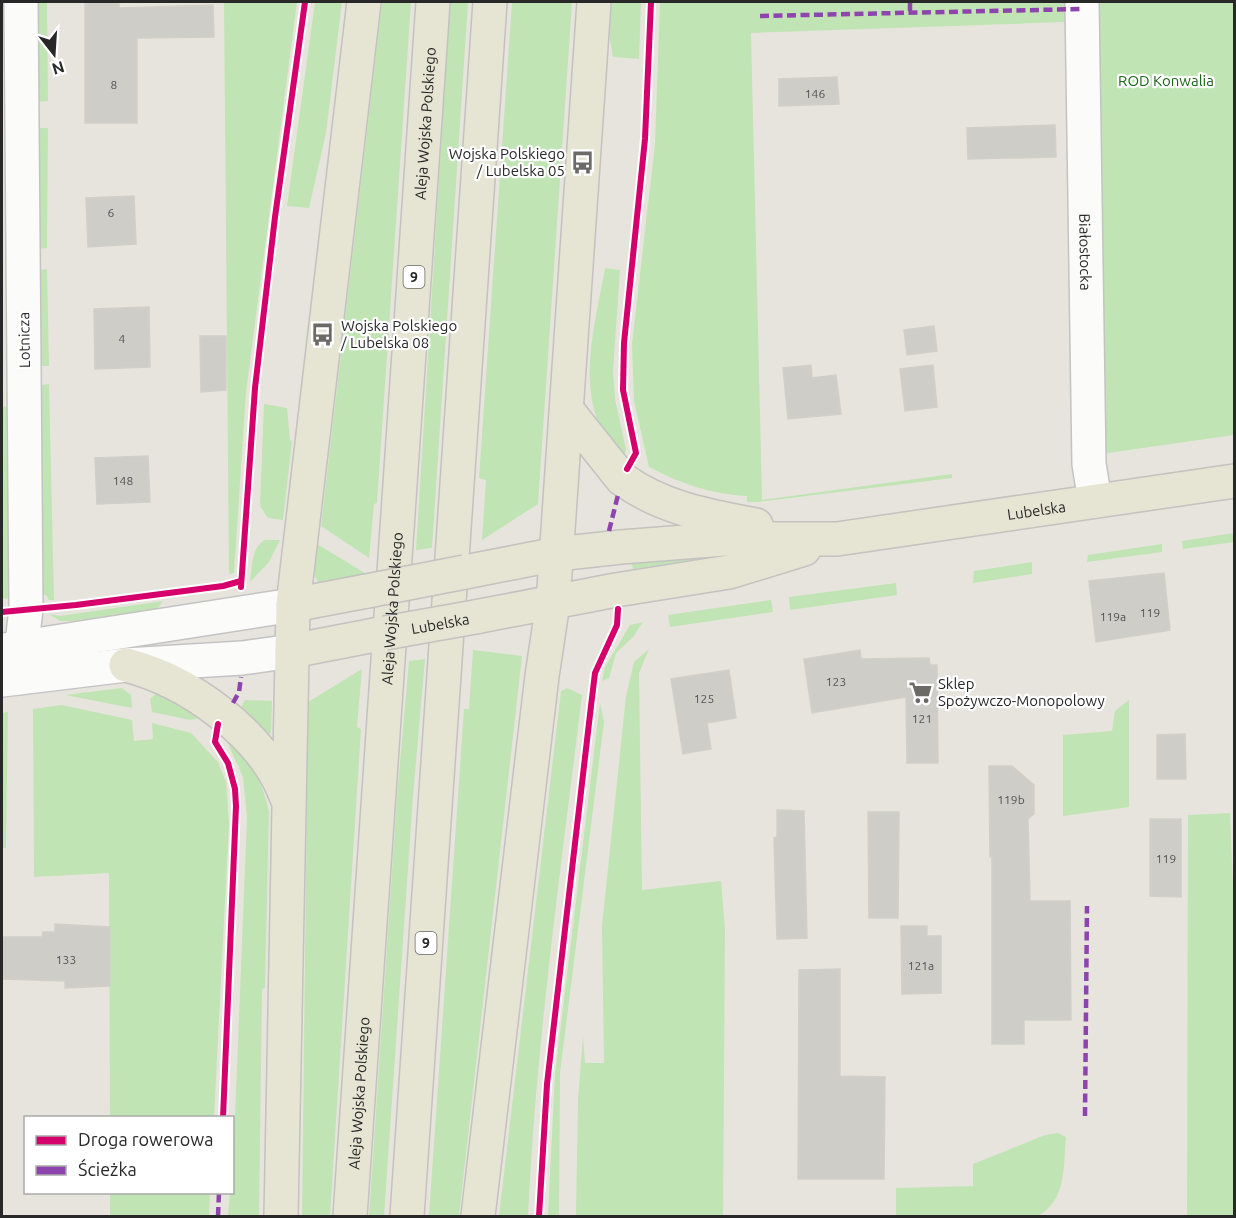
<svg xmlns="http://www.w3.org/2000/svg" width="1236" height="1218" font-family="Ubuntu,sans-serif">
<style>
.green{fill:#c1e4b4}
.building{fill:#cfcdc8;stroke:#d2cfc9;stroke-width:1.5}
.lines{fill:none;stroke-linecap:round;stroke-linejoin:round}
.minor-casing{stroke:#c4c3c3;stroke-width:36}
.major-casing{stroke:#c3c2c0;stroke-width:36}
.minor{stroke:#fbfbfa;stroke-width:33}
.major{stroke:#e6e4d2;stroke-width:33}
.major-bridge-casing{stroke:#c3c2c0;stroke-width:36;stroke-linecap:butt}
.major-bridge{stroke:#e6e4d2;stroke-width:33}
.quiet{stroke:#8e44ad;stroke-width:4.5;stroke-dasharray:9 4.5;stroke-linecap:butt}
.cycleway-casing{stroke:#fff;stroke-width:10}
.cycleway{stroke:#d6006c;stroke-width:6}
.labels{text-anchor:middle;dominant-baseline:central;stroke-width:4.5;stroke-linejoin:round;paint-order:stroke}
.number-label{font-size:12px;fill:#525251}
.shield{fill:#fff;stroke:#686868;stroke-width:1.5}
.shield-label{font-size:14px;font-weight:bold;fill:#282828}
.park-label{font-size:15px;fill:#1c6617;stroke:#fff}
.street-label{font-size:15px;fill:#282828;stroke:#fff}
.poi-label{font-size:15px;fill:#282828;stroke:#fff;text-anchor:start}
</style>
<rect width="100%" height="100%" fill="#e7e4dd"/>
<!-- green -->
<g class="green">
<polygon points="34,2 47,2 48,101 34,102"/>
<polygon points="224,2 297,2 246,392 234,573 229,574"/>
<polygon points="315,2 342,2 326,133 309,208 287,206"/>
<polygon points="382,2 411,2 377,503 374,504 369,558 321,526"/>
<polygon points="450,2 468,2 432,548 416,550"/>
<polygon points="512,2 572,2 538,504 482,540 486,480 479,478"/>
<polygon points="610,2 641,2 639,59 613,57 609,34"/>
<path d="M660,2H1066L1065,22L751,33L762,500L952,474V478L758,502H747V496C711,494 681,484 649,467L634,401L632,344L655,144Z"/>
<polygon points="1096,2 1234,2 1234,435 1101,454"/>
<polygon points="35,128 48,128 47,248 38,249"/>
<path d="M605,268L620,270L613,371L615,399L626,450L624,456C618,450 610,443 605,436C576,386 596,321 605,268Z"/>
<polygon points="47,269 49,366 39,366 37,270"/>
<polygon points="49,384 54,600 49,600 46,595 41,595 37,386"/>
<polygon points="264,404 287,408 290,440 292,441 283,520 268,518 260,506"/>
<polygon points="8,406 11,598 2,599 2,407"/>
<polygon points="1234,533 1234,542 1183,549 1182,541"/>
<path d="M265,540H280L269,562L250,582C252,568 251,547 265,540Z"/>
<polygon points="317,544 368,575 318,583 314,573"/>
<polygon points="1162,544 1162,552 1087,562 1088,555"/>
<polygon points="725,555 633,569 630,556"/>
<polygon points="1032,562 1032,574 973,583 974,571"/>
<polygon points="896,583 897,595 790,610 789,597"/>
<polygon points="771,600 773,612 670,627 668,615"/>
<polygon points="163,601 157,609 71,621 60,621 49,614 60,616"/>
<polygon points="643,622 633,637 616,653 609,678 602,681 605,667 630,625"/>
<polygon points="649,649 639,673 642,890 721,881 725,930 723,1216 576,1216 578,1100 583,1036 585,1063 604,1063 602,926 626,696 634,662"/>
<polygon points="473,650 522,656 459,1216 429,1216 464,709 469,709"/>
<polygon points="425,659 413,796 384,1216 369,1216 397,797 409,661"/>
<polygon points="362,669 357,727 361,729 330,1216 302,1216 308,702"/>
<polygon points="122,688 131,695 132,708 65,695"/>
<path d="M567,688L582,695C561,868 536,1042 528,1216H499L561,691Z"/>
<polygon points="158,692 172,697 200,718 190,720 152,712 150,699"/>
<polygon points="245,700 272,701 271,733 264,735 240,709"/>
<polygon points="1129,700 1129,807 1063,816 1063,735 1112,731 1115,711"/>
<polygon points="600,703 604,722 560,1073 559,1216 548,1216 555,1074"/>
<polygon points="62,705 132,720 134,741 153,739 152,723 191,733 218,762 226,782 229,824 214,1117 110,1117 109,873 34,877 33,709"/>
<polygon points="8,712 6,848 2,848 2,713"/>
<path d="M225,737C249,760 262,779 269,812L265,988L262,989L259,1216H228L230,1193L232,1192L247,818L243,777Z"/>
<polygon points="1230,813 1234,912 1234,1216 1187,1216 1188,815"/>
<path d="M1058,1133L1066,1137C1063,1168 1067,1199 1038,1216H896V1188L973,1186V1164L1045,1135Z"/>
<polygon points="110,1193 210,1193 209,1216 110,1216"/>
</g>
<!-- building -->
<g class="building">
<polygon points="85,2 119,2 119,8 213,5 214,37 137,38 137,123 85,123"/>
<polygon points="837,77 839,104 779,106 779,79"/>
<polygon points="1055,125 1056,157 968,159 967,128"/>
<polygon points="134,196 136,244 88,247 86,198"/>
<polygon points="149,307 150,367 95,369 94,309"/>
<polygon points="934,326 937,351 907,355 904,330"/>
<polygon points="200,336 226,336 226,390 201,392"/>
<polygon points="811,365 812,378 836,375 841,414 788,419 783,368"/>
<polygon points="933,365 937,407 905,411 900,369"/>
<polygon points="148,456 150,502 97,504 95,458"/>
<polygon points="1164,573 1170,630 1096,642 1089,581"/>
<polygon points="860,650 861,659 929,658 930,665 937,665 938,763 907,763 906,697 812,713 804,659"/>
<polygon points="729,670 736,718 707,723 711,749 683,754 671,679"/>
<polygon points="1185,734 1186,779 1157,779 1157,735"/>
<polygon points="989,766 1012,766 1034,785 1034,814 1028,819 1030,901 1070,901 1071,1020 1024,1020 1024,1044 992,1044 992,857 990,857"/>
<polygon points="777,810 804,811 807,938 777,939 774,838 777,837"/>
<polygon points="868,812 899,812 898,918 869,918"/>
<polygon points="1150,819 1181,819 1181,897 1150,896"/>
<polygon points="55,924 110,927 110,986 65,988 65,981 2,979 2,937 42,937 43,932 55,932"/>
<polygon points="901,926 927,926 927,936 941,936 941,993 902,994"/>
<polygon points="840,969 840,1076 885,1077 884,1179 798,1179 799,970"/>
</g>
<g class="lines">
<defs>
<g id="minor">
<path id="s1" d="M1082,2L1089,464L1095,501"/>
<polyline points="4,650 293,605"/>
<polyline points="18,678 26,609 21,2"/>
<polyline points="2,680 126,665 242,658 292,651"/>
</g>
<g id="major">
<path d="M567,410L622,479C662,508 708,516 756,525"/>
<path id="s2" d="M465,572L557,554L621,547L724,539H837L1234,481"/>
<polyline points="293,605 367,591"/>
<polyline points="475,617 616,590 729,572 804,549"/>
<polyline points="292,651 385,633"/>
<path d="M126,665C189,681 263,734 286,796"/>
<polyline points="281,1216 293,605 364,2"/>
<path id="s3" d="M350,1216L433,2"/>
<polyline points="407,1216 490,2"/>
<polyline points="478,1216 542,676 553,603 594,2"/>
</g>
</defs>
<!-- minor casing -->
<use href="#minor" class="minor-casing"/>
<!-- major casing -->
<use href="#major" class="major-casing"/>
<!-- minor -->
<use href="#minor" class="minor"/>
<!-- major -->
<use href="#major" class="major"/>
<defs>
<g id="major-bridge">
<polyline points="367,591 465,572"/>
<path id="s4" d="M385,633L475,617"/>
</g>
</defs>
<!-- major-bridge casing -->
<use href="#major-bridge" class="major-bridge-casing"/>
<!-- major-bridge -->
<use href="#major-bridge" class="major-bridge"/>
<!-- quiet -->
<g class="quiet">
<polyline points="910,2 910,14"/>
<polyline points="760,16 1082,9"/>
<polyline points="609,531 618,495"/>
<polyline points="233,703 239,692 241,677"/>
<polyline points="1085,1116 1087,906"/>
<polyline points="218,1216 219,1192"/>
</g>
<defs>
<g id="cycleway">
<polyline points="627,469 636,453 623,390 624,343 645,139 651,2"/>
<polyline points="241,587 255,388 275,217 305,2"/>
<polyline points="2,612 76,605 223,586 241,581"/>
<polyline points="218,724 215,742 228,763 235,789 236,806 223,1118"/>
<polyline points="539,1216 547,1084 591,706 595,673 617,625 618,609"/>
</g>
</defs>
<!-- cycleway casing -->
<use href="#cycleway" class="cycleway-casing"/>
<!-- cycleway -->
<use href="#cycleway" class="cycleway"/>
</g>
<!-- icons -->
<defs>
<symbol id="bus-bare" viewBox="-9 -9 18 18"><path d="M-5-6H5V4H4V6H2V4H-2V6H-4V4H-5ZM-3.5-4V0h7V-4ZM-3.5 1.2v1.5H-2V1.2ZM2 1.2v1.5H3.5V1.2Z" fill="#6b6a67" stroke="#fff" stroke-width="2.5" paint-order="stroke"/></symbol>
<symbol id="supermarket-bare" viewBox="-9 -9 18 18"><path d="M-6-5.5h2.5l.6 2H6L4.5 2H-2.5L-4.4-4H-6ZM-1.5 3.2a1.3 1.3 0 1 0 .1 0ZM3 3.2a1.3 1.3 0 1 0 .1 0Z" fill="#6b6a67" stroke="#fff" stroke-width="2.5" paint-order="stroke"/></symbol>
</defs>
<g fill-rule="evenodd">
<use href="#bus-bare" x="566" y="146" width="33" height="33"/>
<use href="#bus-bare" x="306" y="318" width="33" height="33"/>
<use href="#supermarket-bare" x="904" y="676" width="33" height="33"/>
</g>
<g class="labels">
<!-- number labels -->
<g class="number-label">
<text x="114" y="84">8</text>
<text x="815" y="93">146</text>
<text x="111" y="212">6</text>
<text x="122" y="338">4</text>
<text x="123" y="480">148</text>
<text x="1150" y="612">119</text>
<text x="1113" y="616">119a</text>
<text x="836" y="681">123</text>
<text x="704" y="698">125</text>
<text x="922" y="718">121</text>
<text x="1011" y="799">119b</text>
<text x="1166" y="858">119</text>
<text x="66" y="959">133</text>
<text x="921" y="965">121a</text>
</g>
<!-- shield labels -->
<g class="shield">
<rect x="403.5" y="266" width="21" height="22" rx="4.5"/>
<rect x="415.5" y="932" width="21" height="22" rx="4.5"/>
</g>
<g class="shield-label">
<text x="414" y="277">9</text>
<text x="426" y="943">9</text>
</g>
<!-- park labels -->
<g class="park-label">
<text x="1166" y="80">ROD Konwalia</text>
</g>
<!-- street labels -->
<g class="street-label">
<text stroke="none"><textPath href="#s3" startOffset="1095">Aleja Wojska Polskiego</textPath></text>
<text stroke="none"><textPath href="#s1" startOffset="250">Białostocka</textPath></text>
<text transform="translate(24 340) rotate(-91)">Lotnicza</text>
<text stroke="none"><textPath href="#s2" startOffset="576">Lubelska</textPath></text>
<text stroke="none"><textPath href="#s3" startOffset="609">Aleja Wojska Polskiego</textPath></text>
<text stroke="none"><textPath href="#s4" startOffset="56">Lubelska</textPath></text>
<text stroke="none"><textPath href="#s3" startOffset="123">Aleja Wojska Polskiego</textPath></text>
</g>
<!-- poi labels -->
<g class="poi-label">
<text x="565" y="153" text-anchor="end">Wojska Polskiego<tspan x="565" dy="17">/ Lubelska 05</tspan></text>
<text x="341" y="325">Wojska Polskiego<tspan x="341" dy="17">/ Lubelska 08</tspan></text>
<text x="938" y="683">Sklep<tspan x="938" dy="17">Spożywczo-Monopolowy</tspan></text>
</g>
</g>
<!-- border -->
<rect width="1236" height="1218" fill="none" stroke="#282828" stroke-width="6"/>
<!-- legend -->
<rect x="24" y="1116" width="210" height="78" fill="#ffffff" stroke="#a9a9a9" stroke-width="1.5"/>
<rect x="36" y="1136" width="30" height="9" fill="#d6006c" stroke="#a9a9a9" stroke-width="1.5"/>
<text x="78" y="1146" font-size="18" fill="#282828">Droga rowerowa</text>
<rect x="36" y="1166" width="30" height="9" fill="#8e44ad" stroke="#a9a9a9" stroke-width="1.5"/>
<text x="78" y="1176" font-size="18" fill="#282828">Ścieżka</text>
<!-- north arrow -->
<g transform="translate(54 54) rotate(163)" stroke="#ffffff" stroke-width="4.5" paint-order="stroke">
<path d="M0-4.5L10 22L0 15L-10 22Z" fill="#282828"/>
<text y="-9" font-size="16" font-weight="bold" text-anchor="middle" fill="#282828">N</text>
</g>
</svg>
